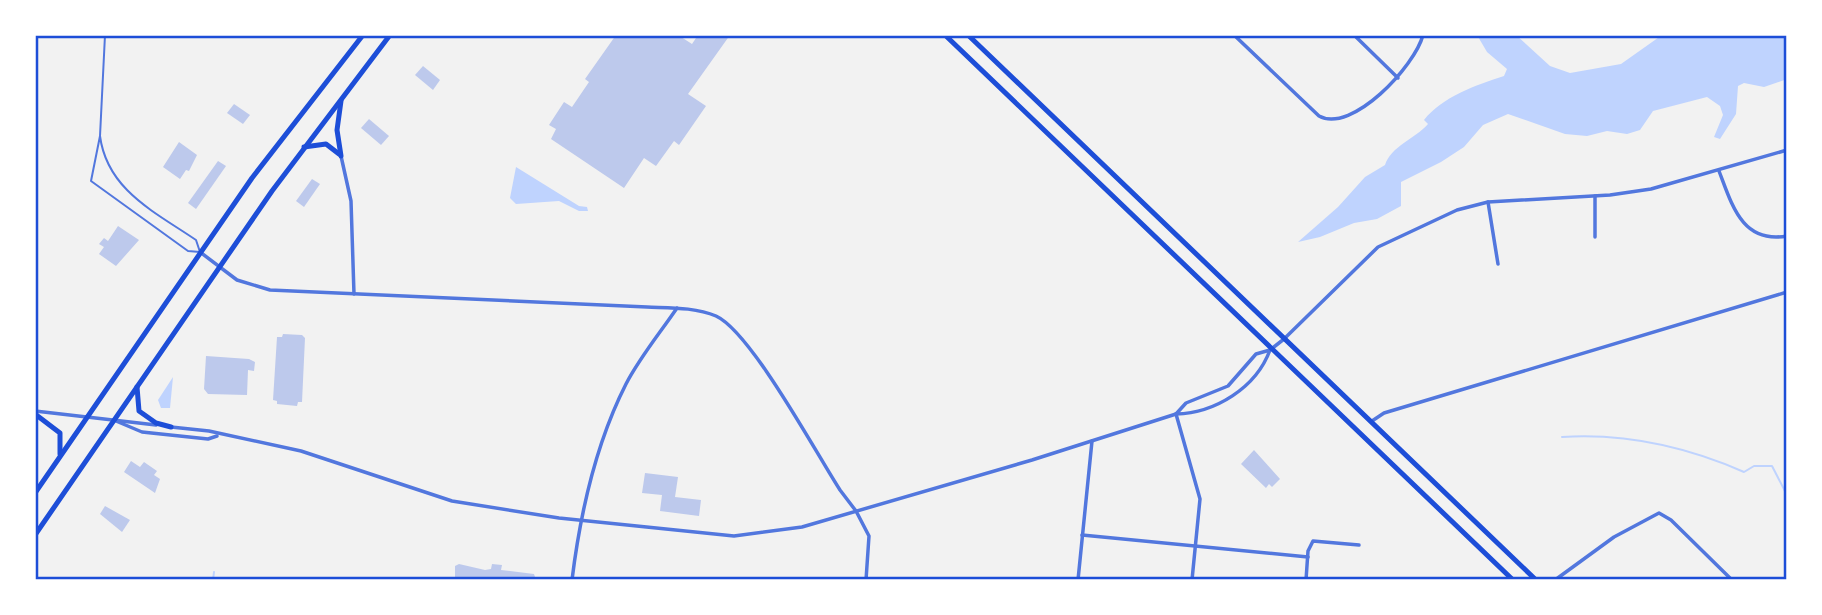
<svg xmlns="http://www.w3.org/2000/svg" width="1822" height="615" font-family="'Noto Sans',sans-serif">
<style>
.water{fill:#bfd3fe}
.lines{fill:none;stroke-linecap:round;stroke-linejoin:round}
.stream{stroke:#bfd3fe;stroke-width:2}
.building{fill:#bdc9ec}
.service{stroke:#5277de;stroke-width:2}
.minor{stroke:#5277de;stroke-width:3.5}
.tertiary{stroke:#5277de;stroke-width:3.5}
.primary{stroke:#1d4ed8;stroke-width:5}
.neatline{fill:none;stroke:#1d4ed8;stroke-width:2.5}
</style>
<rect width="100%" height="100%" fill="#f2f2f2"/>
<!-- water -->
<g class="water">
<path d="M1477,35H1516L1550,66L1570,73L1621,64L1662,35H1787V79L1764,87L1744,83L1738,86L1736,114L1720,139L1714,137L1723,115L1720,106L1707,97L1653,111L1640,130L1627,134L1607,131L1587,136L1565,134L1508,114L1483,125L1464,147L1441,162L1401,182V206L1377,219L1354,223L1320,237L1298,242L1338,207L1365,177L1385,165C1391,146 1415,139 1428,124L1424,120C1442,97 1476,85 1504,76L1507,69L1487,52Z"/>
<polygon points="516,167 579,206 587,207 588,211 579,211 559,201 516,204 510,198"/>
<polygon points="173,377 170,408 161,408 158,400"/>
</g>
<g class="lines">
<!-- stream -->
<g class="stream">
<path d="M1562,437C1625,433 1687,447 1744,472L1754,466H1772L1787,495"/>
<polyline points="213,580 214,572"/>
</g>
</g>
<!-- building -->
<g class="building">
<polygon points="616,35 678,35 692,44 698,35 730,35 688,94 706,106 679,145 674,141 656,166 644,158 624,188 551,139 556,129 549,125 564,102 572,107 589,82 585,79"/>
<polygon points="423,66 440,80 433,90 415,75"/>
<polygon points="234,104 250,115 243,124 227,113"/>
<polygon points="369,119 389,136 381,145 361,128"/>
<polygon points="179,142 197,155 189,171 186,170 180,179 163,167"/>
<polygon points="218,161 226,166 196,209 188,203"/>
<polygon points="312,179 320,184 304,207 296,201"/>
<polygon points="118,226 139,240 116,266 99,254 104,247 99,244 104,238 108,241"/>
<polygon points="283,334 302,335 305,338 302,402 298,402 297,406 277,404 277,401 273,400 277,337 282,337"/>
<polygon points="206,356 249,359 255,362 254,371 248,370 247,395 208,394 204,389"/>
<polygon points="1254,450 1280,479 1272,487 1269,484 1266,488 1241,464"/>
<polygon points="131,461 140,467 144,462 157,471 154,475 160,479 155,493 124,472"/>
<polygon points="645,473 678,477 675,497 701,500 699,516 660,511 662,495 642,493"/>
<polygon points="105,506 130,520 122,532 100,514"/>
<polygon points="459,564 485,570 491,569 492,564 502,565 501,570 534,574 536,580 455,580 455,566"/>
</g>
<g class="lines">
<!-- service -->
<path class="service" d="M100,136C107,190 155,212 196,240L200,252L188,251L91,181L100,136L105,35"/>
<!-- minor -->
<g class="minor">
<path d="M1234,35L1319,116C1352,134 1415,66 1423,35"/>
<polyline points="1354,35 1398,78"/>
<polyline points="341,156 351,201 354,294"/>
<path d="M1719,171C1732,205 1742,244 1787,236"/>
<polyline points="1488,202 1498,264"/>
<polyline points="1595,237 1595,196"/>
<polyline points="1285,338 1378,247 1457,210 1488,202 1610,195 1651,189 1787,150"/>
<polyline points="1176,414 1200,499 1192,580"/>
<polyline points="1372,421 1384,413 1787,292"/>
<polyline points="856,511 869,536 866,580"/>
<polyline points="1082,535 1308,557"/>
<path d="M572,580C580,515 596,443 626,384C640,357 660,333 677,308"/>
<polyline points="1078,580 1092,441"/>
<polyline points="1306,580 1308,551 1313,541 1359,545"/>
<polyline points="1555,580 1614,537 1659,513 1671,520 1732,580"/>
</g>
<!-- tertiary -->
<g class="tertiary">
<path d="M200,252L237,280L270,290L647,307C669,308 695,307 716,316C751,332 816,453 840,490L856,511"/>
<polyline points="35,411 156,425"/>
<polyline points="1176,414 1186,403 1228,386 1256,354 1270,350 1284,339"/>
<polyline points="116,421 142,432 208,439 217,436"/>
<path d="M171,427L209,431L301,451L452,501L559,518L734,536L802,527L1032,460L1176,414C1215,413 1256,388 1270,350"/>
</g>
<!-- primary -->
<g class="primary">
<polyline points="945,35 1513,580"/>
<polyline points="968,35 1536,580"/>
<polyline points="304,147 326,144 339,154"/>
<polyline points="341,156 337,130 341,101"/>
<polyline points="137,387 139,411 156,423 171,427"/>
<polyline points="35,414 60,433 60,454"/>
<polyline points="35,493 252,178 363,35"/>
<polyline points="35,535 272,191 390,35"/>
</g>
</g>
<!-- border -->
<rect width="1822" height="615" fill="none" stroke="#ffffff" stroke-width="74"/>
<rect x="37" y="37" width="1748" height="541" class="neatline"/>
</svg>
